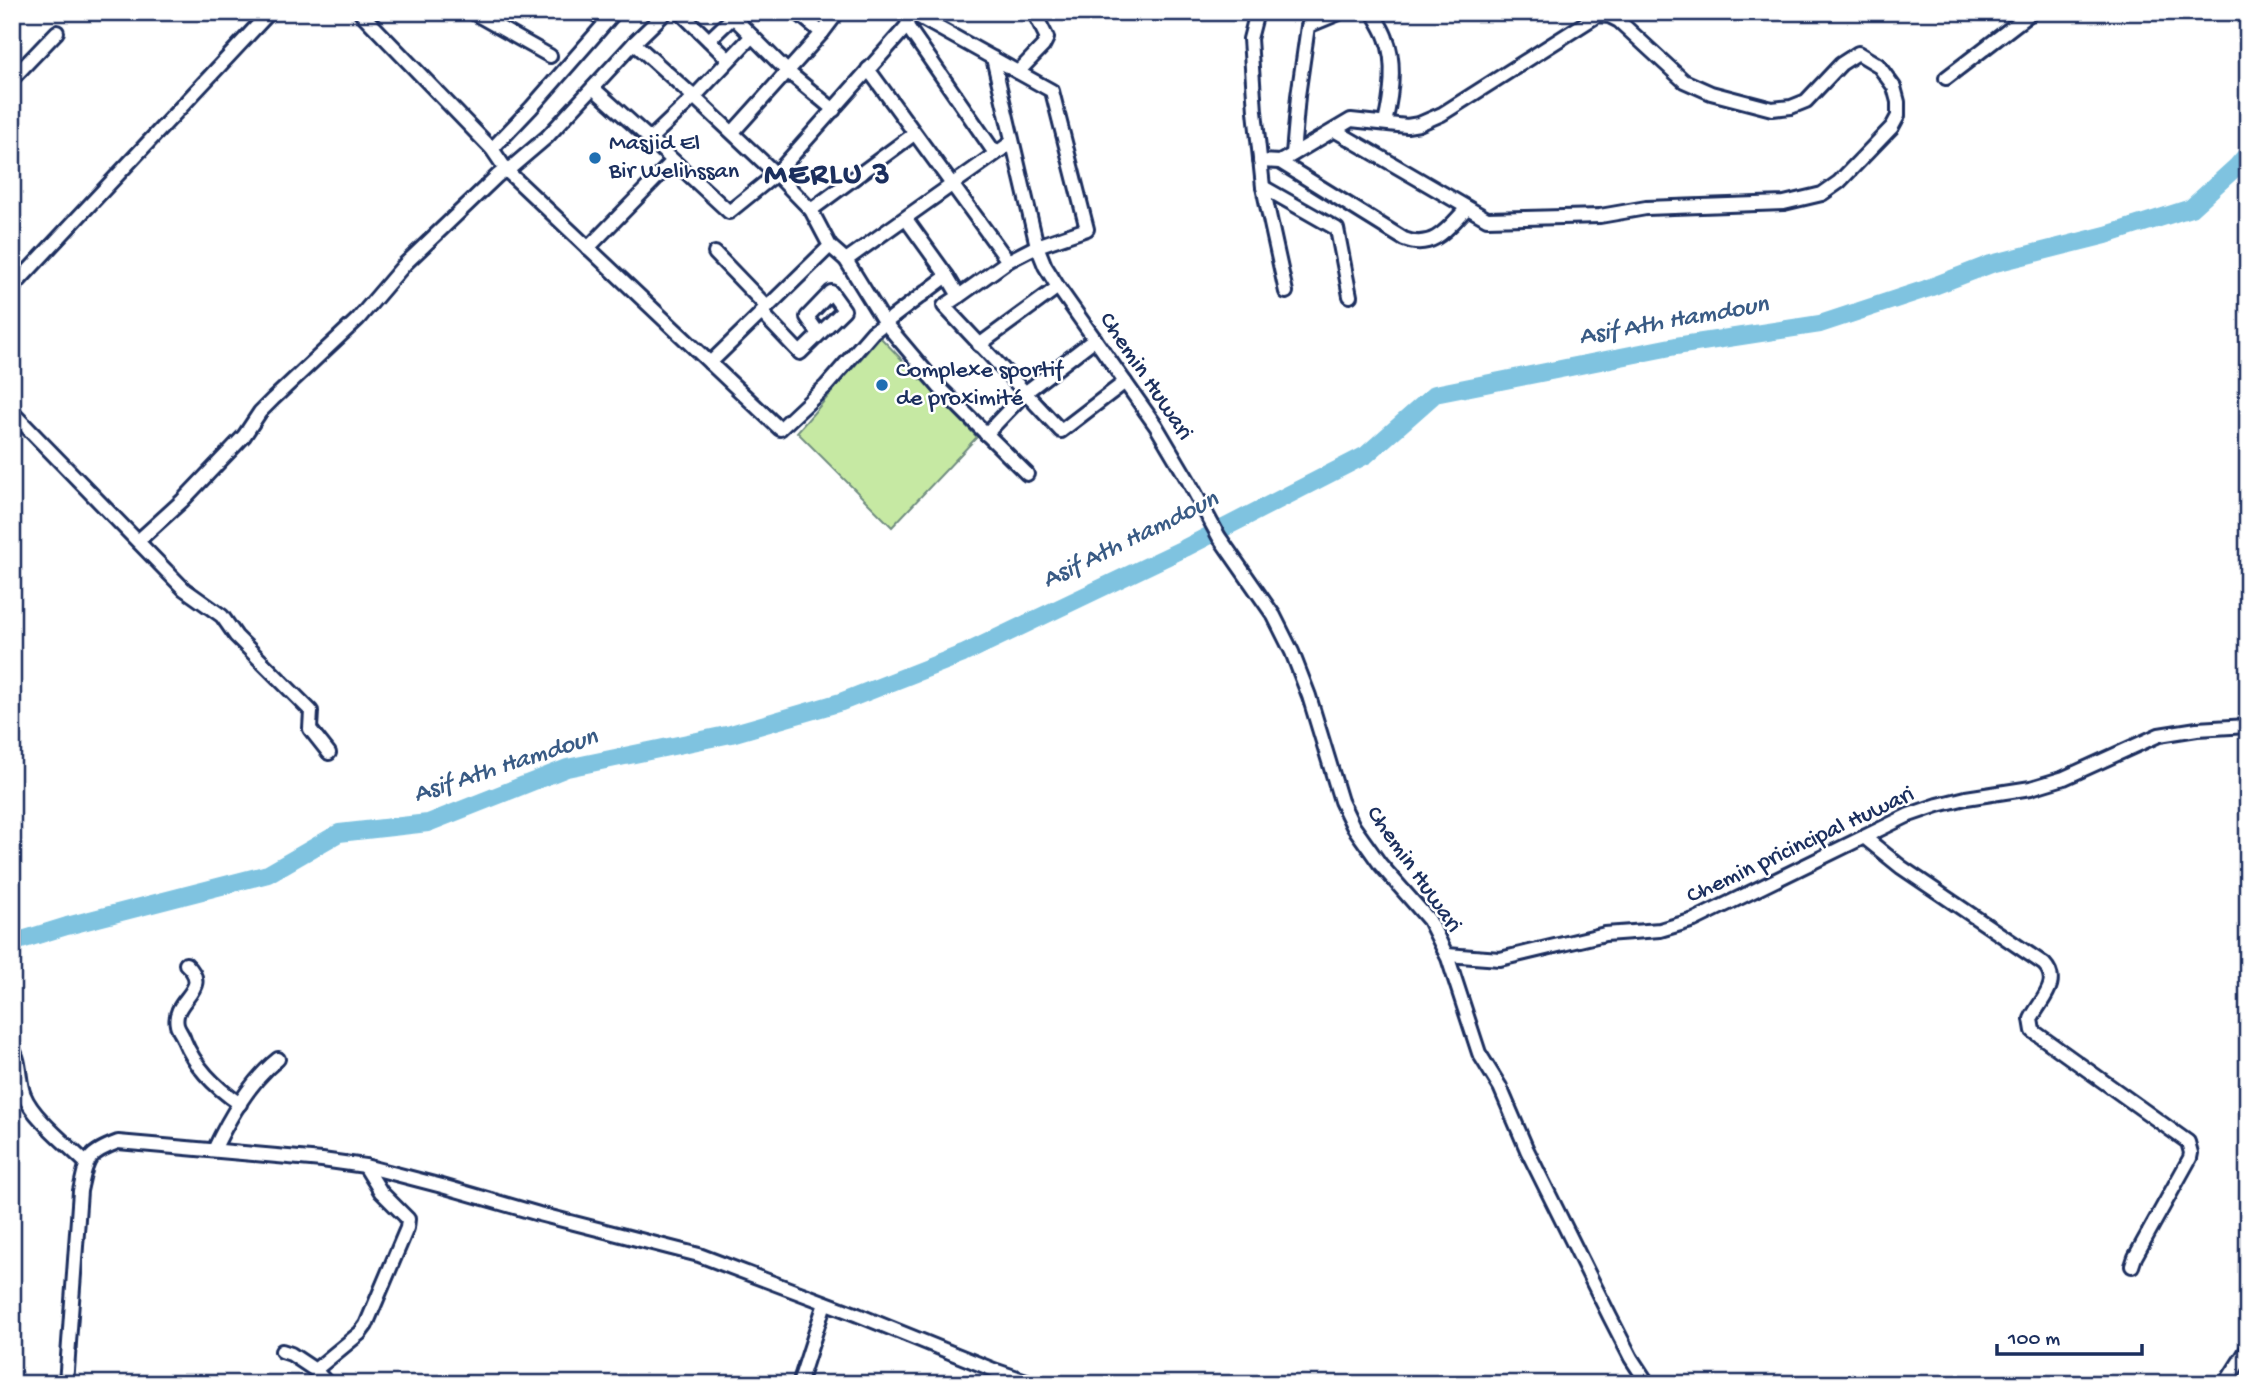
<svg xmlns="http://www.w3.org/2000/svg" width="2260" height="1396" font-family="'Gochi Hand',sans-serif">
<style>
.garden{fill:#c6e9a3;stroke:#708c80;stroke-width:2}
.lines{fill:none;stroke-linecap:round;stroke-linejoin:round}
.river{stroke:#7fc3e0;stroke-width:18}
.minor-casing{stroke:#1b2f5e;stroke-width:18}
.minor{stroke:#fff;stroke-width:12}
.poi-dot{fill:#1f6fb2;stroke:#fff;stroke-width:2.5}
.labels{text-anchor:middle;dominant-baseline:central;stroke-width:5;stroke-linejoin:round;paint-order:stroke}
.poi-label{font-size:24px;fill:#1b2f5e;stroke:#fff;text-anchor:start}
.street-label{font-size:24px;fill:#1b2f5e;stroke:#fff}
.water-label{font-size:26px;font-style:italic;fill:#395b85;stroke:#fff}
.district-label{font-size:32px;font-weight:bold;letter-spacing:2px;fill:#1b2f5e;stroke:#fff}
</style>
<rect width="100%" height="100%" fill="#fff"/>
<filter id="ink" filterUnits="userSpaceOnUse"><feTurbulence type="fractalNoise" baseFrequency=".0143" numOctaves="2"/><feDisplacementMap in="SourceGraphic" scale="14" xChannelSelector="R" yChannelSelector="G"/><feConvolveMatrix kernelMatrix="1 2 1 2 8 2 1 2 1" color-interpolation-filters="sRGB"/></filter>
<g filter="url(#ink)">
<!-- garden -->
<polygon class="garden" points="880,337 977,437 892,527 797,432"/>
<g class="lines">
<!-- river -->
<polyline class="river" points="12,943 67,926 268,874 339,833 428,823 567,768 731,734 841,702 963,654 1185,548 1366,455 1435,394 1676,346 1820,324 1926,289 1991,264 2106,235 2191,208 2236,167 2248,153"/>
<defs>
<g id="minor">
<polyline points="360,12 492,149 507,171 780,429 826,386 873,332 947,276 906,219"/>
<polyline points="472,12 550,56"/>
<polyline points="592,12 607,21"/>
<polyline points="680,12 728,59"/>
<polyline points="738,12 733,17 752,36"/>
<polyline points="797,12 822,33"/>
<polyline points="910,12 1052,91 1087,229 1037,246 993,58"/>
<polyline points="1257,12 1250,39 1255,111 1263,187 1286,292"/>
<path d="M1373,12C1377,21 1383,29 1386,38C1396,62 1391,98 1385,123"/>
<polyline points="907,26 995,153"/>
<polyline points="709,40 733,17"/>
<polyline points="868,69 1008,261"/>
<polyline points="1018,72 1043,46 1047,38 1034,12"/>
<polyline points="1946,78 2032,12"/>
<polyline points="12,79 57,32"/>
<polyline points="593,88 650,139 694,97 634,43 666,12"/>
<polyline points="733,132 822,33 838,12"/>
<polyline points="650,139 729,212 776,174 694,97 752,36 787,71 834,110"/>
<polyline points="492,149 531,108 615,12"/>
<polyline points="1293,154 1298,96 1308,26 1337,14 1337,12"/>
<path d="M1260,161L1280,162L1404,239C1433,251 1449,227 1467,208"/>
<polyline points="1280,162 1351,120 1407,126 1419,124 1442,114 1598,15 1609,16 1619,21 1684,81 1711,93 1772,109 1791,107 1806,101 1841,64 1858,53 1878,65 1894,87 1898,102 1898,116 1892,127 1839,182 1822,194 1784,203 1646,208 1600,216 1487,219 1334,130"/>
<polyline points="1263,187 1337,229 1350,296"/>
<polyline points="811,210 914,134"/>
<polyline points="830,246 846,260 885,323 939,387 1027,474"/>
<polyline points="588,248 673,161"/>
<polyline points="715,253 767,307"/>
<polyline points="846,260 1012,142"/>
<polyline points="947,276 959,296 944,306 1061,431 1125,382"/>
<polyline points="12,288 270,12"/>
<polyline points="959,296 1008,261 1037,246 1045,266 1058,287 1156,426 1188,480 1219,537 1274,616 1292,652 1309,696 1341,801 1353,826 1380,864 1429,920 1448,958 1479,1053 1500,1087 1527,1150 1610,1317 1631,1358 1648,1384"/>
<polyline points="761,312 800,353 844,310 831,292 807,317 819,334"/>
<polyline points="979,345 1058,287"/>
<polyline points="710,363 830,246 811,210 776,174 907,26 909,12"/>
<polyline points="12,412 184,589 222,616 236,636 311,711 310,729 329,753"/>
<polyline points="986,434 1026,392 1095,339"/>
<polyline points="138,541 182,501 244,436 260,412 273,399 358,319 405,264 497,176 502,172 507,171 547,137 634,43"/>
<path d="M1864,837L1901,867L2044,964C2062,983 2040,1000 2031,1019L2033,1031L2188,1142L2191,1153L2190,1158L2135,1257L2132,1266"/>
<polyline points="1447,955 1500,959 1605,934 1660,930 1694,920 1909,815 1938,805 1966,798 2031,788 2064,778 2159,735 2197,729 2248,726"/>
<path d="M186,964C214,990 171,999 177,1025C178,1030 183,1035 184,1040C195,1067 216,1088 240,1104"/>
<path d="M12,1049C21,1060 18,1081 24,1095C33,1118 68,1145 86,1163"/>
<path d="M214,1150C229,1118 250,1081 278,1059"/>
<polyline points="282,1351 291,1354 315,1370 360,1333 366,1325 407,1228 408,1219 381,1192 365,1166"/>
<polyline points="315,1370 328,1384"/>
<path d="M66,1384L80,1191C87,1159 86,1154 118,1142L322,1160L365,1166L442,1186L539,1214L699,1255L858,1315L994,1370L1035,1384"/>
<polyline points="799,1384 825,1303"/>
<polyline points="2225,1384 2248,1348"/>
</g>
</defs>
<!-- minor casing -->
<use href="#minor" class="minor-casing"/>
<!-- minor -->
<use href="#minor" class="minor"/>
</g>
</g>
<!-- markers -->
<g class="poi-dot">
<circle cx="595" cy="158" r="7"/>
<circle cx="882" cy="385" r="7"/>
</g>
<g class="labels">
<!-- poi labels -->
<g class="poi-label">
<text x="609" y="144">Masjid El<tspan x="609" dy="28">Bir Welihssan</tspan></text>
<text x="896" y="371">Complexe sportif<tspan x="896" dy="28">de proximité</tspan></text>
</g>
<!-- street labels -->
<g class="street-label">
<text transform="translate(1145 377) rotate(56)">Chemin Huwari</text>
<text transform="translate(1801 846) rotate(-25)">Chemin pricincipal Huwari</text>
<text transform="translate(1413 870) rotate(55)">Chemin Huwari</text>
</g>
<!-- water labels -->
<g class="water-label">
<text transform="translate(1674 322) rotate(-10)">Asif Ath Hamdoun</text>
<text transform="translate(1131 541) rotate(-26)">Asif Ath Hamdoun</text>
<text transform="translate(506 767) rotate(-18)">Asif Ath Hamdoun</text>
</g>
<!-- district labels -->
<g class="district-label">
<text x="828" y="176">MERLU 3</text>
</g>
</g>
<!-- margin -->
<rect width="2260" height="1396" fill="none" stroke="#fff" stroke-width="42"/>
<rect x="21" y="21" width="2218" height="1354" fill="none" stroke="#1b2f5e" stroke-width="2.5" filter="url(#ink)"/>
<!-- scale -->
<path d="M1997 1344v10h145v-10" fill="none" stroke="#1b2f5e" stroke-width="3.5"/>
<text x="2008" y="1344" font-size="21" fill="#1b2f5e" stroke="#ffffff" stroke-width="5" paint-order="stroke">100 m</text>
</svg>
